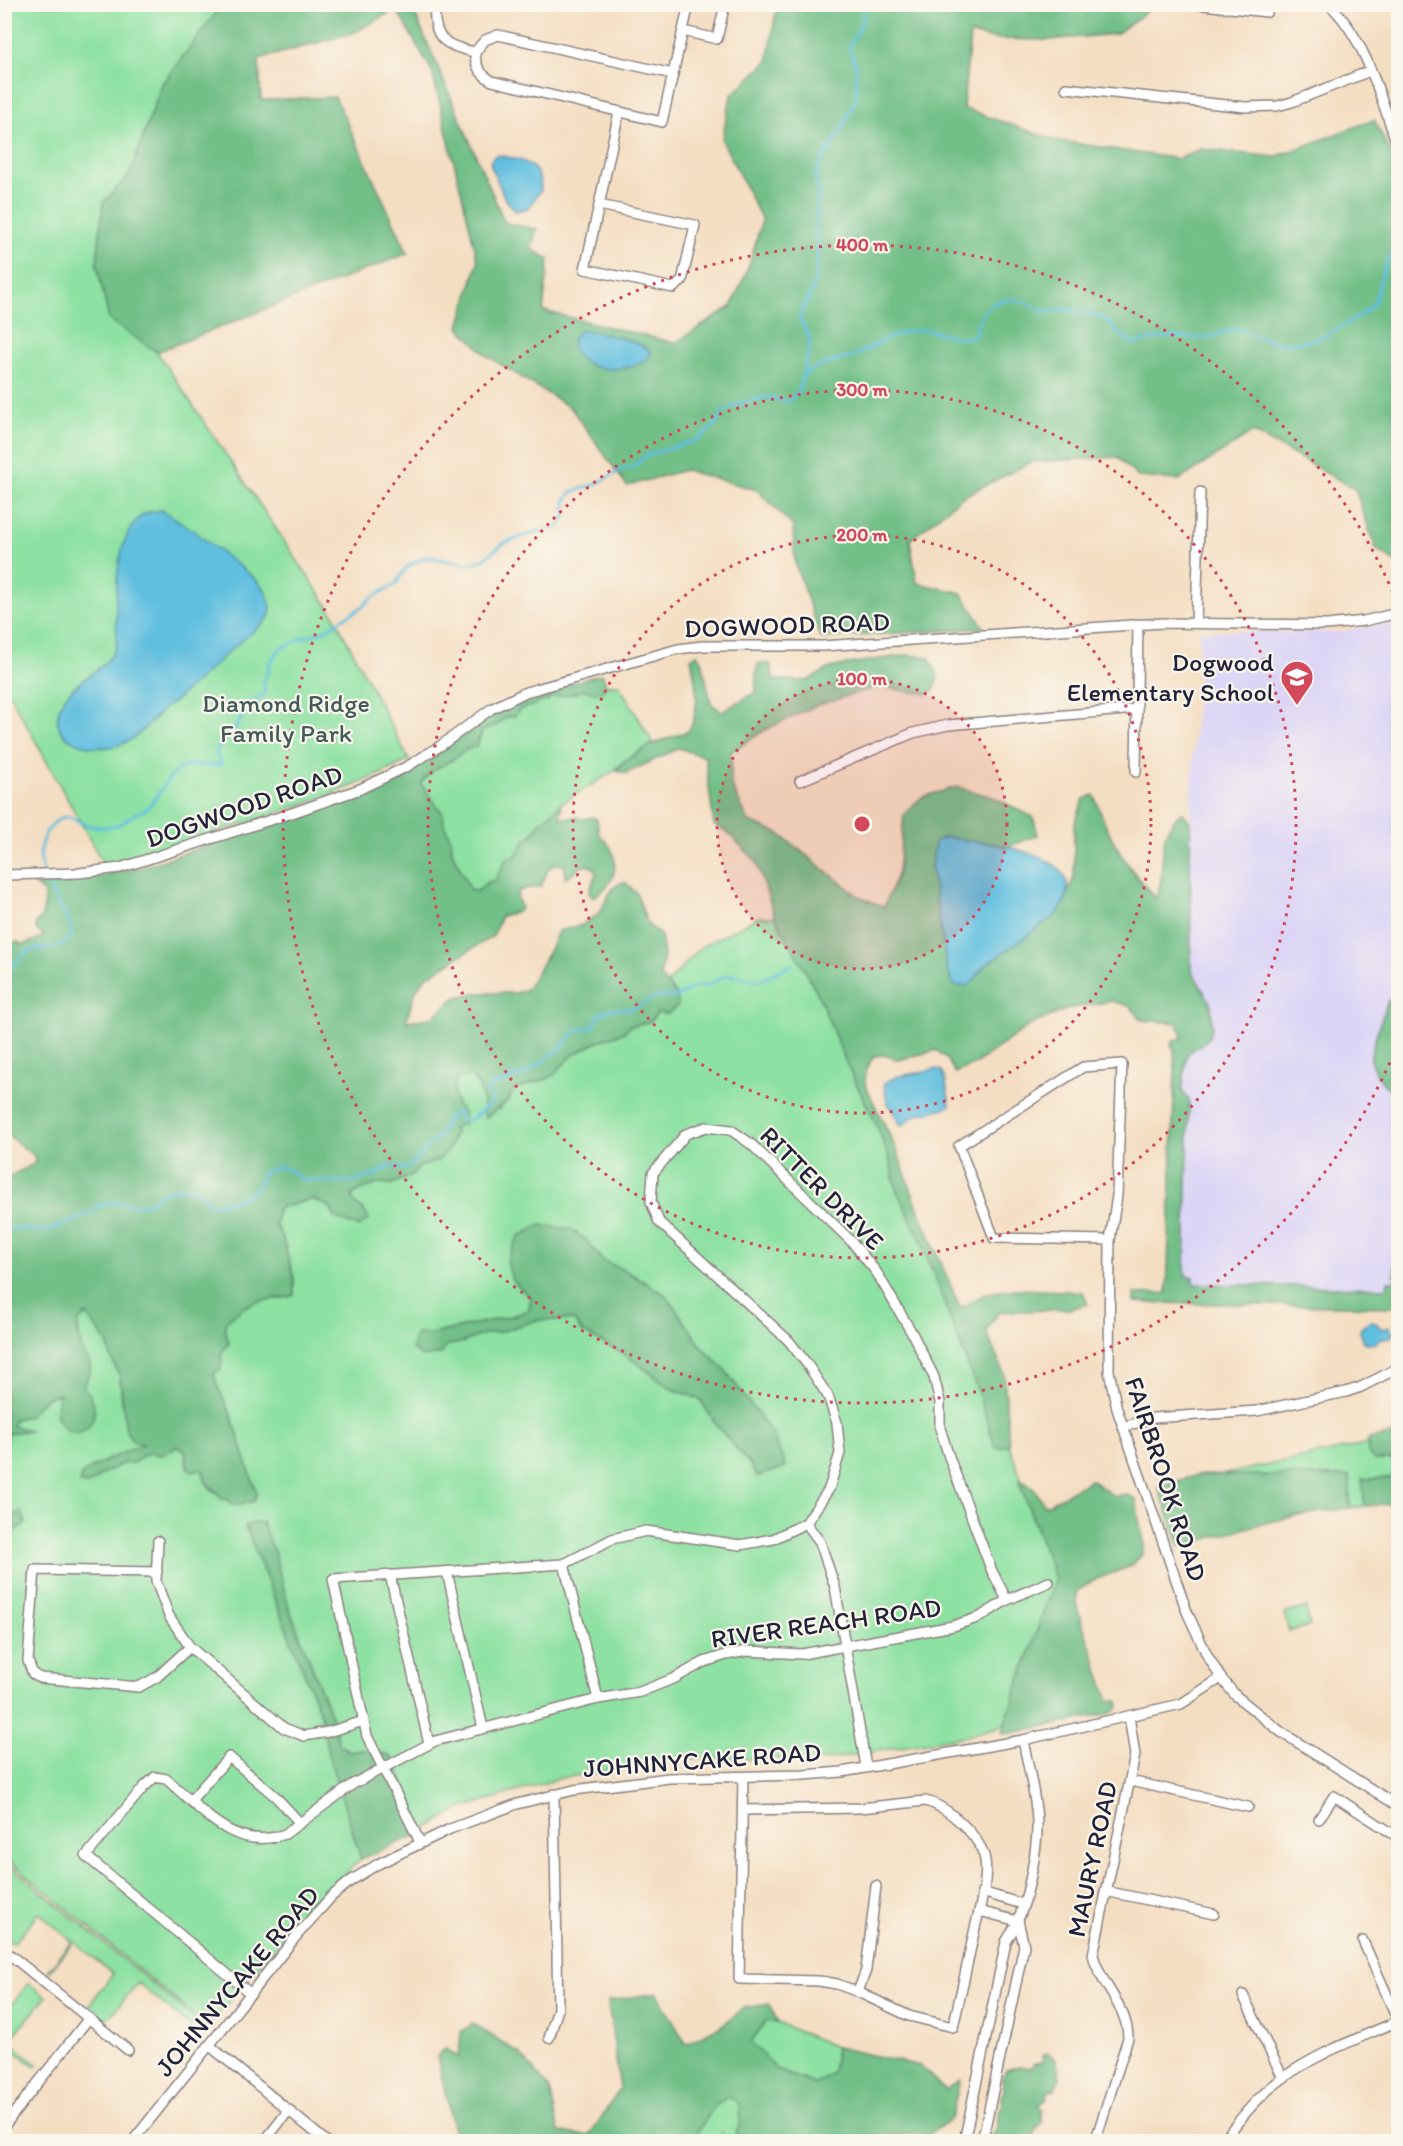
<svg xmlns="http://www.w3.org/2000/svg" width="1403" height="2146" font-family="Itim,sans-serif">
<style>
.built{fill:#ddd5f6}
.green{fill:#8de1a2;stroke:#58826e;stroke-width:1.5;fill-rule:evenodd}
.forest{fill:#72bf88;stroke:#4a7062;stroke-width:1.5}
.water{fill:#60bfdf;stroke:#41708d;stroke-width:1.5}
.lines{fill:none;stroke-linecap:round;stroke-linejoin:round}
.stream{stroke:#60bfdf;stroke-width:3}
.minor-casing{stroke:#8b807e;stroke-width:12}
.minor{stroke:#fff;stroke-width:9}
.ring{fill:none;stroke:#d1495b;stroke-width:3;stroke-dasharray:3 6}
.labels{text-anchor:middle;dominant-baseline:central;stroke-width:4.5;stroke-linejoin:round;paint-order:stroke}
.street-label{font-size:26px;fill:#22223b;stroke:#fbf7ec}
.poi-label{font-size:26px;fill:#22223b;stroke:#fbf7ec;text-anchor:end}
.park-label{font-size:26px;fill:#425b5a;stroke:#fbf7ec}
.centre{fill:#d1495b;stroke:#fbf7ec;stroke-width:3}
.ring-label{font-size:18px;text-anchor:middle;font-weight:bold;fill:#d1495b;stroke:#fbf7ec;stroke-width:4.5;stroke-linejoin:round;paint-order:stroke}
</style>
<rect width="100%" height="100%" fill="#fbf7ec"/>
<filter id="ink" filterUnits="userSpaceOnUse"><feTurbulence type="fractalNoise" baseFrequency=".0167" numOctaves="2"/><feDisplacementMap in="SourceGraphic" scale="12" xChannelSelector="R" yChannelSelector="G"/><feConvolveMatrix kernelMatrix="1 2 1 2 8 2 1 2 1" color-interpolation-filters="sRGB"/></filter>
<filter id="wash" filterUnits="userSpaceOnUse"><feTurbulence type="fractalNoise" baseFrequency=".008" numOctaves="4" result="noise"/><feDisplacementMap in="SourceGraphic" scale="24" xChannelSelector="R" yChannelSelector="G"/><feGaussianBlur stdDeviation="1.35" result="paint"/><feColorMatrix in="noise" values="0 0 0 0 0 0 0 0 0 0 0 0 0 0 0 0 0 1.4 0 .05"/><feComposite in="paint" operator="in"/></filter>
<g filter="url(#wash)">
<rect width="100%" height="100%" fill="#f4dec2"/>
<!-- built -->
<polygon class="built" points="1398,621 1398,1303 1171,1299 1192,779 1200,631 1339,632"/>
<!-- green -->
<g class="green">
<path d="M4,5H222L162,84L130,174L103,203L97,264L109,319L157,352L332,612L409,760C350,791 287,810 224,830C184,843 146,858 105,867L5,686Z"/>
<path d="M606,685H619L653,743L624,761L614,771L560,804L516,856L506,859L495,880L486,883L478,891H471L452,852V846L444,825L443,814L421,784C428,771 441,764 453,760C459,751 470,748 479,742L482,731L499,724L504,718L514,716L520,709L548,700L549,697L566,693L574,694L583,689L602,692Z"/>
<path d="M758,917H775L818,994L848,1067L878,1128L890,1161L896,1189L920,1238L978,1392L995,1446L1000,1448L1009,1445L1022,1481L1019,1482L1055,1579L1004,1725L966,1736L825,1760L694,1758L561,1778L459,1809L414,1836L371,1749L349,1752L339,1744L333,1721L289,1608L274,1552L262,1522L245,1525L321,1715L328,1753L361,1859C303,1909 257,1968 208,2027L8,1860H5V1535L26,1524L22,1513L5,1517V1439L7,1438V1433L30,1430L11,1426L14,1419L28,1416L47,1397L83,1387C98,1358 87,1367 80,1343C79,1337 78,1329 78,1323L86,1314L108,1344L111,1358L120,1377L122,1402L144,1444L115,1458L92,1467L88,1485L107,1471L124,1463H133L144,1455L152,1452L158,1455L164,1454L177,1447L185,1449L186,1461L204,1472C203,1497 236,1499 254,1501L257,1494L231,1415L216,1383L214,1372L222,1360L221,1353L229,1343L225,1330L226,1321C236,1313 247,1303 260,1301C272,1298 282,1300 294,1295V1278L283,1239L276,1226L278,1208L313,1199L330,1207L363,1209L354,1203L351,1196L362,1189L381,1183L392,1184L411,1176L419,1167L439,1160L448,1150L455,1133L454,1127L464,1124V1114C454,1102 451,1094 457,1079L470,1075C484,1088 482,1100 485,1117L493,1111L501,1108L513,1090L551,1077L573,1055L599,1041L624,1032L630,1026L641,1024L672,989L667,984L701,947ZM586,1240L603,1261L628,1272L667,1296L702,1347L725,1370L772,1433L786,1467L757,1476L751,1466L717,1426L700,1399L672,1389L626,1355L582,1332L574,1320H537L503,1331L480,1335L464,1342L448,1345L416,1334H432L516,1315L529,1310L531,1298L512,1280Z"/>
<polygon points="1368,1444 1368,1453 1374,1460 1398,1460 1398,1478 1362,1479 1365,1506 1350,1508 1349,1476 1221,1475"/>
<polygon points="1306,1608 1310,1626 1289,1631 1284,1613"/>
<polygon points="4,1861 205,2027 199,2034 138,1983 107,2020 89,2005 113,1974 74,1942 49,1972 48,1971 72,1941 39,1913 14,1943 5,1940"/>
<polygon points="29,1983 46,1997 9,2041 38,2065 36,2067 7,2045 5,2047 5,2012"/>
<polygon points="767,2021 778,2023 836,2047 832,2073 814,2084 777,2070 750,2042"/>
<polygon points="729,2096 739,2103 740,2124 733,2141 727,2141 722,2133 719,2141 701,2141 698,2131 714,2107"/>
</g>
<!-- forest -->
<g class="forest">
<polygon points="222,5 411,5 505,223 537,229 531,249 549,259 543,311 675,343 731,307 749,266 762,220 722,140 731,96 768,61 777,5 1146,5 1146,12 1116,34 1048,40 995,39 970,34 963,108 1054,140 1178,159 1201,149 1275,157 1374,120 1398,167 1398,564 1376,549 1355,489 1253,432 1179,480 1138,477 1117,457 1031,462 962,497 910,540 917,583 961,593 984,628 821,638 795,563 793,526 757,490 685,470 627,486 571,408 487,356 459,327 478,261 432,71 396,9 353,33 259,59 261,100 335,97 408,253 157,352 109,320 97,264 103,203 130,174 162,84"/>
<path d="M697,654L702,661L711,703L722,712L756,692V675L758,663L770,664L774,680L807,681L830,668L855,663L908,655L929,657L938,676L934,690L928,694L908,692L881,686L815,706L765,730L731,752V784L749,822L778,833L858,896L884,907L898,872L904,814L922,797L957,787L993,797L1033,817L1038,835L1010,846L945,837L931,866L947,969L951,980L973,982L983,967L1064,904L1074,877V825L1084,799L1094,795C1109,838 1124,865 1156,898C1170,866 1151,838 1182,812L1190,822L1191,969L1211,1004L1212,1028L1208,1039L1187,1054L1182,1091L1189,1100L1185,1276L1193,1277V1284L1387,1288L1388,1281H1395V1255L1398,1240V1307L1153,1303L1135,1302L1134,1294L1167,1293L1175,1068L1174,1050L1171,1044L1174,1041L1182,1038L1178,1023L1142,1020L1130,1006L1112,1001L1070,1008L1030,1025L975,1064L955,1073L947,1059L936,1050L899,1060L884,1055L874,1056L866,1069L865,1084L897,1151L919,1211L960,1308L987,1293L1018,1289L1083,1292L1088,1304L1069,1309L999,1312L986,1331L1004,1374L1009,1445L1000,1448L995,1446L978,1392L920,1238L896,1189L890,1161L878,1128L848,1067L818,994L775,917L756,861L726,831L714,825L705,757L679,748L627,773L615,771C637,749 660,740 689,731C701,706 696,684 691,658Z"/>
<path d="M602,674L606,685L601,692L593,693L583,689C578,694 558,697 549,697V700L538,702L535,705L520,709L514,716L504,718L499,724L482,731L476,746C464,749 461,756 451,760C440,767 429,771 421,784L443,814L444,825L451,839L452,852L471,891H478L486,883L495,880L506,859L516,856L525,839L533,834C537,821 552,815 560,804L562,809L560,814L561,818L578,817L581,819L593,817L597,820L599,835C623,854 619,883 593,897L589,893L596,873L594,868C580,860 576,874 565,878V865L555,864L548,870L541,886L520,890L517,896L521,908L517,912L501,916L493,936L426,977L416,990L406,1021L432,1018L455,998L474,993H516L527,989L550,950L558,931L583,925C588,919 595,918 599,913C607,902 610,884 625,882L637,894L647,923L661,936L664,955L660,977L676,994L678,1006L667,1014L657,1013L650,1022L630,1026L624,1032L599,1041L573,1055L551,1077L513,1090L510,1099L485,1118C482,1100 484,1088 470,1075L457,1079C451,1094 454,1102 464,1114V1124L454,1127L455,1133L448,1150L439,1160L419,1167L412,1175L392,1184L381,1183L362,1189L352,1195L354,1203L363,1209L369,1219L359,1227L335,1218L330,1207L313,1199L278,1208L276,1226L283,1239L294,1278V1295C282,1300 272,1298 260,1301C247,1303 236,1313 226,1321L225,1330L229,1343L221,1353V1370L214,1372L216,1383L231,1415L257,1494L254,1501L241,1505L231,1503L228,1499H222C216,1487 204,1489 204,1471L198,1469L193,1471L188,1468L185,1449L177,1447L164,1454L158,1455L152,1452L144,1455L133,1463H124L107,1471L88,1485L80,1483L81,1475C98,1462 123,1454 143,1444L133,1441L126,1431L120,1377L111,1358L108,1344L86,1314L78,1323C78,1330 79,1337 80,1343C87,1367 98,1358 83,1387C110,1410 83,1449 62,1425C53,1415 56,1404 60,1394L47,1397L28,1416L14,1419L12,1426L31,1431L8,1433L7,1438L5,1439L4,1179L34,1164L35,1157L4,1132L5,952L12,942H19L21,945L44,937L36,929V922L42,918L45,901L43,892L31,882V879L97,876L143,867L347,798L412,769L440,752L494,712L523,697Z"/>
<path d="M1388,1000L1398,1001V1100C1389,1089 1374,1076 1371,1061C1369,1049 1384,1014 1388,1000Z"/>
<polygon points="540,1225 571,1229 586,1240 603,1261 628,1272 667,1296 702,1347 725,1370 772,1433 786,1467 757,1476 751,1465 717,1426 700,1399 672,1389 626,1355 582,1332 574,1320 537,1320 503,1331 480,1335 464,1342 448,1345 441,1354 423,1357 412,1349 416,1334 432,1334 516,1315 529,1310 531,1298 512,1280 507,1261 518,1237"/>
<polygon points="1398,1434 1398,1460 1374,1460 1368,1453 1368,1439"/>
<path d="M1198,1475L1350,1476V1508C1292,1514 1236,1530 1180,1547L1158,1487Z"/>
<polygon points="1398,1478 1398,1506 1386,1504 1365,1506 1362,1479"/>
<path d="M1091,1480L1114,1496L1126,1494L1136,1499L1139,1520L1144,1541L1142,1555L1131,1566L1094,1580L1076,1592L1078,1611L1109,1701H1118L1119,1707L1111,1713L1007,1734L1002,1732L1055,1579L1019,1481C1032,1483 1038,1494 1045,1506Z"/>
<polygon points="22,1512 26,1524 5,1535 5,1517"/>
<polygon points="262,1522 274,1552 289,1608 333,1721 339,1744 349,1752 371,1749 392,1757 414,1804 414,1836 361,1859 328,1753 321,1715 245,1525"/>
<polygon points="657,1993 686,2044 723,2025 744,2008 769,2004 778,2023 766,2021 751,2042 777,2070 814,2084 832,2073 836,2047 920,2066 945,2090 960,2080 951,2119 930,2134 856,2136 834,2142 733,2141 740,2124 739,2104 729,2096 714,2107 698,2131 701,2141 456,2141 437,2056 445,2049 459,2057 461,2032 473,2024 519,2053 550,2089 559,2132 589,2136 620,2089 608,2001"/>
<polygon points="1047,2053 1056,2059 1060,2078 1055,2090 1047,2092 1047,2099 1039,2105 1043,2109 1041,2117 1042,2122 1036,2130 1033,2141 1008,2141 1006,2139 1005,2141 995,2141 992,2134 997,2130 998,2113 1003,2104 1001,2096 1004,2091 1002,2078 1006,2070 1019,2066 1031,2068 1034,2063 1042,2062 1043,2055"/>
</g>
<!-- water -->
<g class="water">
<path d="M497,155C520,159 541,162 541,190L528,208L516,211L505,199L490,163L493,157Z"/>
<path d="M583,330C601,333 638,339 651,352C645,374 577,377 573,346C572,340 573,337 577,333Z"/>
<path d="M162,510L190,528L252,576L266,591L271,607L269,617L264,623L234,647L175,701C155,712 145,735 122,744C92,755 39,739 64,699C78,677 111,669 117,643C116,607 111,544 140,517C146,511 155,511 162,510Z"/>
<path d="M944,837C981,843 1106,851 1056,915L983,967L973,982L967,986H954L947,969L931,866L936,841Z"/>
<path d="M936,1069L942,1071L945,1079L950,1105C940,1112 928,1111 917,1115C910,1117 907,1123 901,1126L887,1101L884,1083L896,1077Z"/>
<polygon points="1370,1321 1375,1322 1382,1329 1389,1327 1393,1333 1391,1337 1382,1338 1374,1344 1364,1342 1360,1332 1361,1327"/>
</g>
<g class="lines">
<!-- stream -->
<g class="stream">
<path d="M803,376C819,362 836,363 855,355C880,345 894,330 924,330C942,330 956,343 974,336L982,314L992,304L1000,301L1013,299L1030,304L1044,312L1066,309L1098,316L1111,324L1115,331L1133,344C1145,342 1157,337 1169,337C1183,336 1196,340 1210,337C1219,336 1227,329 1236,329C1245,330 1250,334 1257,337C1277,346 1306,344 1325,336C1336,330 1368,313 1374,303C1378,294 1385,260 1390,256C1392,254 1396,253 1398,252"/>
<path d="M4,970C15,966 20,955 30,951C42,946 60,950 69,940C85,923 20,875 47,831C52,824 61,815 70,817C74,818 78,822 82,823C94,828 111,829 122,823C126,821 129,817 133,815C139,812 144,811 149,806C160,795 167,776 181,768C195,760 208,769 221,764L216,753C219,743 228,739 234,730C243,716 250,703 265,693L264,681L268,672L269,664L280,649L302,638L321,632L361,608L371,598L396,584L405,569L413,563L427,557L466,564L475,563L485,558L504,543L537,532L557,528L565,518L566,500L572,492L596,484L621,470L633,467L647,455L697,440L712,429L725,410L736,405L766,397L787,401L793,398L799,391L810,345L808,335L799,318L811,292L816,275L818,242L815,229L819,190L815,180L818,167L842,129L856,98V66L849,47C856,33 868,20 862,4"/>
<path d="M4,1231C19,1223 34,1234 50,1230C57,1228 81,1218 88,1214C94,1211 97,1206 104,1204C118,1199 131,1207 145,1204C153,1202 158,1195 165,1192C181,1185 202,1187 208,1205C222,1204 244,1199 254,1190C259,1187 261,1178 263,1173L278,1167L286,1168L303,1180L352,1182L378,1174L389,1166L405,1169C415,1164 419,1156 426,1148C430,1143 437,1140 440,1134C446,1125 447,1115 459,1112V1119C474,1124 478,1110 490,1105L492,1101L488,1090L490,1086L506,1082L512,1077L523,1075L559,1050L577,1030L594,1027L599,1014L613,1009H631L657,997L679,996L696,986L708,985L725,976L732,975L752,980L763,979L791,965"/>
</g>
</g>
</g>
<g filter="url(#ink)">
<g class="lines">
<defs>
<g id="minor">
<path d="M435,4C432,38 444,46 475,52"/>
<polyline points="1194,4 1267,12"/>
<path d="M1329,4C1367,40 1381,100 1398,147"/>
<polyline points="683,31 717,39 725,4"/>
<path d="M498,35L673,74L662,122L492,81C480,74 475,66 475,52L485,40Z"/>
<polyline points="673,74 689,4"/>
<polyline points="1066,88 1245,107 1277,106 1292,102 1370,71"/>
<polyline points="599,205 585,269 673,288 682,281 695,225 599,205 619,112"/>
<polyline points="1196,623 1200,492"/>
<polyline points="1136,772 1138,624"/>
<polyline points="800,781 913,733 948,725 1137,709"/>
<polyline points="4,875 79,873 120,868 292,813 360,789 408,766 440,746 491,709 526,692 678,649 702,646 823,646 1162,623 1327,625 1364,621 1398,613"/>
<polyline points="1110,1240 994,1238 959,1146 1083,1067 1122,1064 1117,1196 1110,1240 1109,1371 1117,1409 1187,1612 1207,1655 1221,1678 1236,1696 1281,1732 1398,1806"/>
<polyline points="1123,1427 1153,1418 1257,1411 1346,1392 1361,1387 1398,1368"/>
<polyline points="806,1523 820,1542 835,1587 866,1767"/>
<polyline points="158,1541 156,1581 169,1616 190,1647 284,1728 304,1736 328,1732 364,1721"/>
<polyline points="564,1564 612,1539 646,1531 740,1545 773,1539 806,1523 829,1489 840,1453 837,1423 828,1396 807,1364 789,1341 659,1222 651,1202 653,1173 686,1134 706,1127 731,1130 751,1144 852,1242 877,1273 913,1335 934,1377 940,1402 940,1428 948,1454 991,1569 1007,1600"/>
<polyline points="157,1572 35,1570 28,1661 33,1674 40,1678 139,1687 157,1677 190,1647"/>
<polyline points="447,1572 483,1728"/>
<polyline points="390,1575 429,1744"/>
<polyline points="598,1699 640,1692 675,1678 704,1662 726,1655 747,1651 802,1654 953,1626 980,1617 1007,1600 1049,1582"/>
<polyline points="1130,1781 1248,1807"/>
<polyline points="191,1800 229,1757 275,1796 300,1823"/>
<path d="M743,1810L861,1808L925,1801C948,1806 981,1837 985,1860C988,1882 980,1906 975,1928C968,1961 961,1994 953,2027L909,2016L858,1992L837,1984L819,1981L739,1979L743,1777"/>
<polyline points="1319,1819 1334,1796 1398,1837"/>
<polyline points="1105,1891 1214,1914"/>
<polyline points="982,1892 1022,1904"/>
<polyline points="979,1911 1018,1921"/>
<polyline points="1363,1941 1398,2020"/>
<polyline points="4,1950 128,2050"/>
<polyline points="858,1992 866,1970 876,1886"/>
<path d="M251,1994L86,1856L143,1788L155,1777L166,1779C202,1809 234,1853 285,1834L353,1784L435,1741L598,1699L564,1564L333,1579L367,1736L420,1842"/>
<polyline points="1243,1995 1283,2078"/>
<polyline points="549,2038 558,2009 554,1794"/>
<polyline points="210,2046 327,2142"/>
<polyline points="4,2126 89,2018"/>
<polyline points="132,2142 298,1934 332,1896 352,1880 378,1864 450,1829 517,1804 574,1790 669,1778 804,1775 842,1772 1023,1740 1181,1704 1221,1678"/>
<polyline points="264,2142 289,2110"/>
<path d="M964,2142L1006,1942C1010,1935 1014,1929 1017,1922C1028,1899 1038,1847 1037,1822C1036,1795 1028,1767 1023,1740"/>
<polyline points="982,2142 1024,1946 1018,1921"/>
<path d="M1095,2142L1128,2038C1128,2006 1100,1985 1093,1955L1135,1755L1129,1716"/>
<path d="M1223,2142C1240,2118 1259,2095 1283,2078C1317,2053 1360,2038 1398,2021"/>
</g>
</defs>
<!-- minor casing -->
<use href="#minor" class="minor-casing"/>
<!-- minor -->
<use href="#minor" class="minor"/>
</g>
</g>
<!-- distance rings -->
<circle cx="862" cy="824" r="145" fill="#d1495b" fill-opacity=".12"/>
<g class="ring">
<circle cx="862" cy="824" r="145"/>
<circle cx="862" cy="824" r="289"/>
<circle cx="862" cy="824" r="434"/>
<path d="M1397 1046A579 579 0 1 1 1397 602"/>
</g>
<!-- icons -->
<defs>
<symbol id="school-pin" viewBox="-11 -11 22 30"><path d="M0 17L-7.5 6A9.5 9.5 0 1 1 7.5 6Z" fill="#d1495b" stroke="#fbf7ec"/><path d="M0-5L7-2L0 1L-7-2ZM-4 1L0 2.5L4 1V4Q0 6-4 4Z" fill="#fff"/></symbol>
</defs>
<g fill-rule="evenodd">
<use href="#school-pin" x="1278" y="658" width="38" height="52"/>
</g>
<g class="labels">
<!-- street labels -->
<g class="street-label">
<text transform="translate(787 625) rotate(-2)">DOGWOOD ROAD</text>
<text transform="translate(244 806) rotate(-19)">DOGWOOD ROAD</text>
<text transform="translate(822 1188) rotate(45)">RITTER DRIVE</text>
<text transform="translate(1166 1479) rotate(72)">FAIRBROOK ROAD</text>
<text transform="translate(826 1623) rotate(-8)">RIVER REACH ROAD</text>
<text transform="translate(702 1760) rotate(-4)">JOHNNYCAKE ROAD</text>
<text transform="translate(1092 1859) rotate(-78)">MAURY ROAD</text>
<text transform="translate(237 1981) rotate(-50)">JOHNNYCAKE ROAD</text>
</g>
<!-- poi labels -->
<g class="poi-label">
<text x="1274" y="662">Dogwood<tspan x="1274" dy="30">Elementary School</tspan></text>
</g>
<!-- park labels -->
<g class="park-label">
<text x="286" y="703">Diamond Ridge<tspan x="286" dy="30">Family Park</tspan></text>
</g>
</g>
<circle cx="862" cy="824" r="9" class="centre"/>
<g class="ring-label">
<text x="862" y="251">400 m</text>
<text x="862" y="396">300 m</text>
<text x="862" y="541">200 m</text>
<text x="862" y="685">100 m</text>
</g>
<!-- margin -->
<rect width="1403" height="2146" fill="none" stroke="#fbf7ec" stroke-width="24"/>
</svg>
